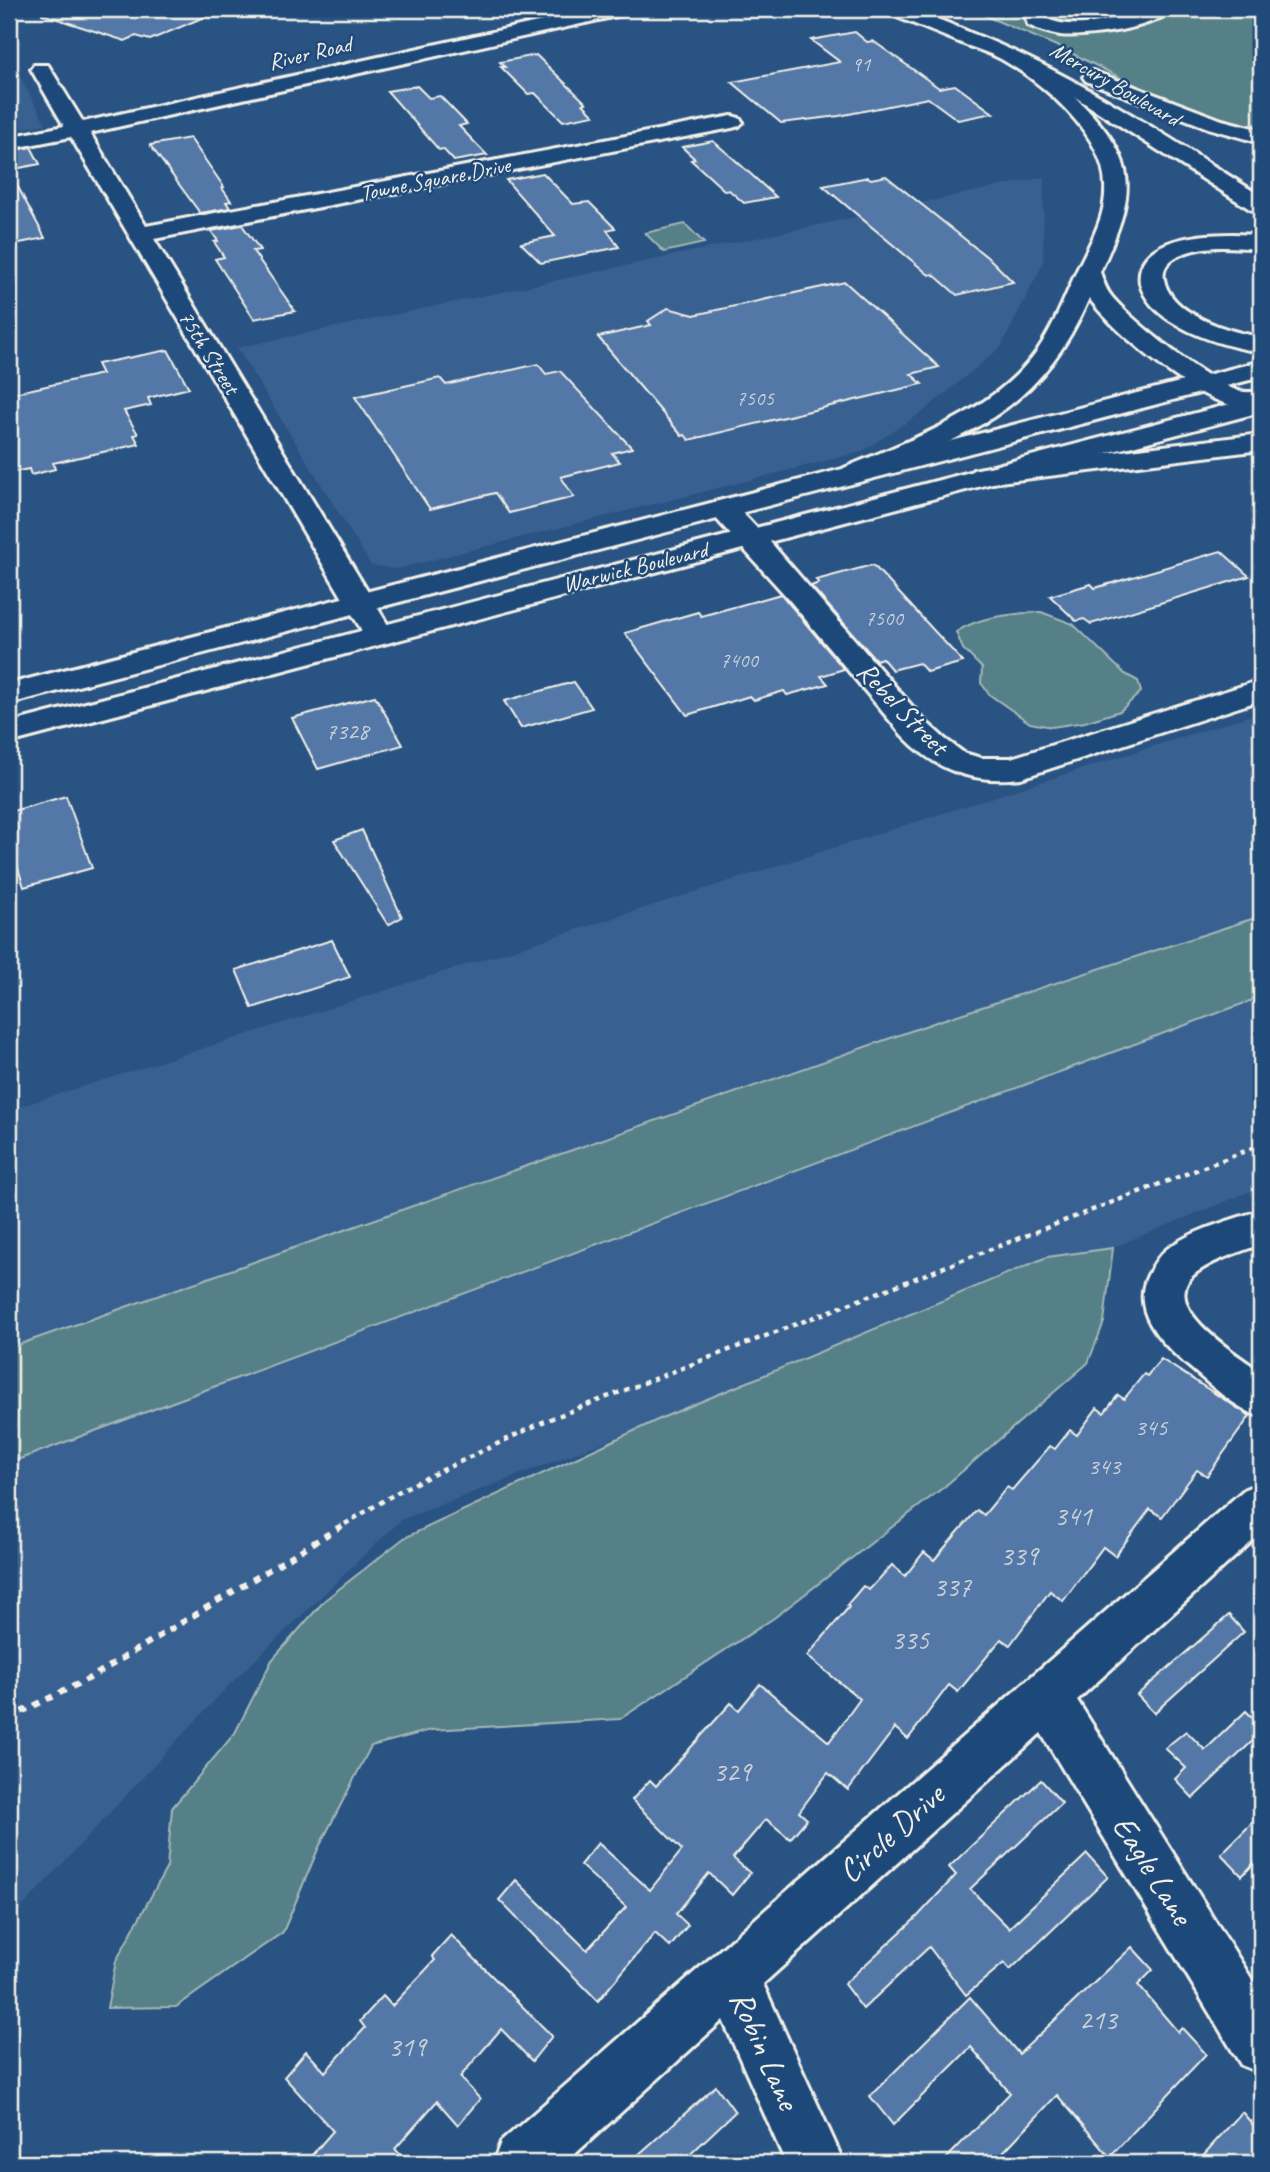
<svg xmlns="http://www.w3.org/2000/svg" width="1270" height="2172" font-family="Caveat,sans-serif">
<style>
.built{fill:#396190}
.green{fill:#568087;stroke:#a5b8b8;stroke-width:2}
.building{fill:#5278a7;stroke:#f4f1e8;stroke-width:2}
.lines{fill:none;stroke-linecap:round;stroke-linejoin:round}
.minor-casing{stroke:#f4f1e8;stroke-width:6}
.major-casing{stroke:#f4f1e8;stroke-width:6}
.highway-casing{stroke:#f4f1e8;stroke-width:6}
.path-far1{stroke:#f4f1e8;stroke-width:4.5;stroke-dasharray:5 5;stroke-linecap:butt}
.path{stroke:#f4f1e8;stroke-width:6;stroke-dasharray:7 7;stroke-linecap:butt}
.minor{fill:#1f4a7a;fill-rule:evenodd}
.major{fill:#1f4a7a;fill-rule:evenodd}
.highway{fill:#1f4a7a;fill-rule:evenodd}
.labels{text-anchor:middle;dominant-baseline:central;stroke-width:5;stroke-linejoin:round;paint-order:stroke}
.far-number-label{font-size:21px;fill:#ccd3d8}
.far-street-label{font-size:23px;fill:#f4f1e8;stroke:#1f4a7a}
.number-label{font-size:24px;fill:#ccd3d8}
.street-label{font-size:28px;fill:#f4f1e8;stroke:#1f4a7a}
.near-number-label{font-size:28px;fill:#ccd3d8}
.near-street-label{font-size:33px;fill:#f4f1e8;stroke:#1f4a7a}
</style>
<rect width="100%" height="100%" fill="#295383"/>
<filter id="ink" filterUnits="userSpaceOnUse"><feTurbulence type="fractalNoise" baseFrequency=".0143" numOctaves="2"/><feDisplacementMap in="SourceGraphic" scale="14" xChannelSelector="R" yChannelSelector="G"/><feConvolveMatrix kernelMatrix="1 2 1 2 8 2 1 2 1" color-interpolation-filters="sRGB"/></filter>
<g filter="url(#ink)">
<!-- built -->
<g class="built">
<polygon points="9,59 10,59 46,124 9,130"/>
<polygon points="1044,177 1043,263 1001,347 924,411 861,452 396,569 371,565 237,348"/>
<polygon points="1261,712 1261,1187 1121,1244 401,1520 226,1688 9,1921 9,1110"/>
</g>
<!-- green -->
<g class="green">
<polygon points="969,9 1261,9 1261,122 1248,127 1159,97 1059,47"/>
<polygon points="685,224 704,243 664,252 645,233"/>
<path d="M1041,612L1073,624L1125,674L1138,681L1141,692L1120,711L1085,722L1052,727L1030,723L990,695L981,683L982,668L963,649L956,632C979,616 1012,614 1041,612Z"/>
<polygon points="1261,916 1261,997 9,1463 9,1348 939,1021"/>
<polygon points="1113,1248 1104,1322 1088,1363 944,1487 774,1618 620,1719 431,1730 371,1746 318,1849 283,1932 176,2007 107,2008 116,1961 167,1867 172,1808 235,1733 272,1660 325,1600 404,1538 664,1417 1047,1257"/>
</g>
<!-- building -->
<g class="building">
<polygon points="43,9 223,9 150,40 136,36 125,41 42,14"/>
<polygon points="855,32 867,42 873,41 939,88 955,85 993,113 958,120 928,98 839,116 781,123 732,82 840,62 811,40"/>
<polygon points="536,55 586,103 583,104 594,115 563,121 535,93 528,94 501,67 505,67 500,62"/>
<polygon points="417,86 429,98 440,96 467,124 459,126 487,155 454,161 443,149 439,150 387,91"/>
<polygon points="190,138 224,187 222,188 231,201 226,202 230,208 200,213 150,145"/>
<polygon points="713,141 734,159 776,197 744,203 729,190 725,191 691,160 695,159 682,147"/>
<polygon points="31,147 40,164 9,170 9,151"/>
<polygon points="9,170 45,238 9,245"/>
<polygon points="543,173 573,204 589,202 615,228 607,230 619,247 541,263 521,243 555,236 506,180"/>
<polygon points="886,176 992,261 1013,282 957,295 933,274 929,275 823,186 868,177 871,179"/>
<polygon points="242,225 260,250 253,251 295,311 254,319 215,259 224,257 214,242 218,241 211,231"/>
<polygon points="845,282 939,367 911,374 922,384 689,440 685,435 682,436 598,337 651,325 648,321 668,308 694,315"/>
<polygon points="168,350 189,388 148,398 151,405 124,411 138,434 134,435 139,444 53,463 55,469 31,475 29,469 9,473 9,394 102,374 97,364"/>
<polygon points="538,364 546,374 560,371 632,448 612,453 620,462 561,477 574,497 509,513 495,493 430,509 355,397 440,378 446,385"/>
<polygon points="1221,551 1249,576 1091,624 1084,619 1076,621 1050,596 1091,584 1095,588"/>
<polygon points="872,565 876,568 963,662 927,672 919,663 892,670 882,658 876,660 811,586 819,583 816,580"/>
<polygon points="781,594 844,669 821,676 828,684 787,695 784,691 754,700 750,696 687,715 625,633 698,612 701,616"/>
<polygon points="574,682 592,708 521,728 504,701"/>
<polygon points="375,696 403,745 318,769 292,718"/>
<polygon points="66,796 92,868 24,887 9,840 9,812"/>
<polygon points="362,830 402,917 388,925 334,840"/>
<polygon points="332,940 350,977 252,1008 236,970"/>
<polygon points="1161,1359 1250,1416 1207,1476 1197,1470 1162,1517 1150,1509 1115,1556 1103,1547 1063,1601 1050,1591 1010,1645 1001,1639 958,1692 949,1685 908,1739 895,1728 848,1790 828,1773 799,1812 807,1819 790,1839 766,1819 733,1858 750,1873 732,1895 709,1873 676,1914 688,1925 670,1947 655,1933 598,2001 499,1900 516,1880 587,1950 626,1907 580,1865 598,1843 650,1890 682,1850 632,1800 650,1780 656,1786 731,1703 739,1710 760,1684 829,1742 860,1699 807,1656 849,1607 847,1605 863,1586 869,1590 892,1565 905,1576 924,1552 934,1560 977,1510 984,1515 1007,1487 1012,1490 1050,1446 1055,1449 1070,1430 1077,1435 1097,1408 1104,1413 1118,1395 1124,1399 1144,1374 1147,1376"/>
<polygon points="1229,1615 1244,1632 1154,1713 1137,1695"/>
<polygon points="1246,1711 1261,1726 1261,1733 1193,1798 1175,1779 1186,1768 1165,1748 1186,1731 1205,1750"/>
<polygon points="1041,1780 1062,1803 970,1889 1009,1928 1087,1854 1108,1877 1010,1970 1004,1963 966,1995 929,1947 863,2009 844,1984 917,1917 956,1875 949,1867"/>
<polygon points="1261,1814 1261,1856 1242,1876 1221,1854"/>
<polygon points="451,1935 552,2036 532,2061 501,2029 460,2077 480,2099 458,2125 437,2101 395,2149 408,2163 305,2163 333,2131 284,2077 306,2051 325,2072 365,2028 360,2021 383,1996 392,2006 435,1960 432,1956"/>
<polygon points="1132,1947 1153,1970 1138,1985 1178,2032 1182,2028 1206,2054 1110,2157 1057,2095 993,2163 942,2163 1010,2093 971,2047 893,2125 870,2096 970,1997 1019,2054"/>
<polygon points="716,2086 735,2112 681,2163 629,2163"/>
<polygon points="1242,2112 1261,2134 1261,2149 1249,2163 1196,2163"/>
</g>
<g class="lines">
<defs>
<g id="minor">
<polygon points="597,9 630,9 621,15 90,133 146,226 732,116 739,118 743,122 739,126 732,128 154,239 394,635 390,641 379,644 368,641 71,137 9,149 9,137 64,126 31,69 34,65 48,65 83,122"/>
<path d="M1031,9H1052L1045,18C1086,37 1131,7 1172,9C1158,28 1084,38 1060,35C1049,33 1039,30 1028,25L1025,15Z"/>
<path d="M723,501L733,503L771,543L924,720L945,739L964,753L981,758H1011L1261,680V700L1021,778C972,784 935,770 902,735L786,596L713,515L709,509L713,503Z"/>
<path d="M1261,1210V1244C1240,1252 1215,1259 1197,1272C1153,1305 1237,1354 1261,1372V1417C1233,1407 1210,1384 1187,1365C1161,1343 1130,1311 1148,1275C1153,1265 1158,1256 1167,1249C1192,1230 1231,1220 1261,1210Z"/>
<polygon points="1261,1483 1261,1533 1077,1700 1261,1994 1261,2073 1241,2065 1041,1733 763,1984 844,2163 786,2163 723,2020 565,2163 493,2163 501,2142 1245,1489"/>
</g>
<g id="major">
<polygon points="1261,361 1261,377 9,704 9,684"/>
<polygon points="1261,396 1261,412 9,743 9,723"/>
</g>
<g id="highway">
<path d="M885,9C920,9 940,20 971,33C1076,74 1167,137 1261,196V213L1253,211L1075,97C1143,164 1136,192 1100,272C1103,281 1106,290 1112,297C1133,322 1209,382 1239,391C1247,393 1254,392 1261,391V407C1244,409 1230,406 1214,399C1179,384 1111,329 1089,298C1039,412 970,433 864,480L854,482L844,480L840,474L844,468C911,439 993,413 1037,351C1054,326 1065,297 1077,270C1090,243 1107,216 1105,185C1104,134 1042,82 1001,59C990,53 977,49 966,45C940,34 914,24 887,13Z"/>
<polygon points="1093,71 1222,120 1261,130 1261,143 1208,128 1086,81 1083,77 1086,73"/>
<path d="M1233,234L1261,235V249C1234,247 1200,243 1176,257C1167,262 1162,270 1164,279C1170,315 1230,332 1261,337V352C1229,347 1197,338 1169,320C1157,312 1143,298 1140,283C1134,237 1203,234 1233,234Z"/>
<polygon points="1261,434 1261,450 983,484 973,482 969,476 973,470 983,468"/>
</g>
</defs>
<!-- minor casing -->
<use href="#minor" class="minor-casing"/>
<!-- major casing -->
<use href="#major" class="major-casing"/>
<!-- highway casing -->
<use href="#highway" class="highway-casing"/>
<!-- path-far1 -->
<polyline class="path-far1" points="345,1524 403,1489 545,1421 1261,1145"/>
<!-- path -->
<polyline class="path" points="9,1718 90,1678 348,1522"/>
<!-- minor -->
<use href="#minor" class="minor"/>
<!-- major -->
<use href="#major" class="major"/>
<!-- highway -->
<use href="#highway" class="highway"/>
</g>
</g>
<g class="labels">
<!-- far-number labels -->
<g class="far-number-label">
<text x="861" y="64">91</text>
<text x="755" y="398">7505</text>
<text x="884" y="618">7500</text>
<text x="739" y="660">7400</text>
</g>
<!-- far-street labels -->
<g class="far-street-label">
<text transform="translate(310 53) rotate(-13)">River Road</text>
<text transform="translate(1115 84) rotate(30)">Mercury Boulevard</text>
<text transform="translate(435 179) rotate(-11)">Towne Square Drive</text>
<text transform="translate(209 352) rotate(58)">75th Street</text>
<text transform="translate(635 567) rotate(-14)">Warwick Boulevard</text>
</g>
<!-- number labels -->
<g class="number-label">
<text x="347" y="731">7328</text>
<text x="1151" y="1427">345</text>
<text x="1104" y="1466">343</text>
</g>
<!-- street labels -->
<g class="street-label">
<text transform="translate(903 708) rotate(46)">Rebel Street</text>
</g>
<!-- near-number labels -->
<g class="near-number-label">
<text x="1073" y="1515">341</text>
<text x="1019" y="1555">339</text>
<text x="952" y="1586">337</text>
<text x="910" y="1639">335</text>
<text x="732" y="1771">329</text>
<text x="1098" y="2019">213</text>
<text x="407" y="2046">319</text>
</g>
<!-- near-street labels -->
<g class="near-street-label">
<text transform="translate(891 1833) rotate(-42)">Circle Drive</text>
<text transform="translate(1153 1870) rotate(58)">Eagle Lane</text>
<text transform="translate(765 2050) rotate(66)">Robin Lane</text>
</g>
</g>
<!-- margin -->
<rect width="1270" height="2172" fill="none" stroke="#1f4a7a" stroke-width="35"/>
<rect x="18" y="18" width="1235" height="2137" fill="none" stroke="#f4f1e8" stroke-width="2.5" filter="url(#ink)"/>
</svg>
